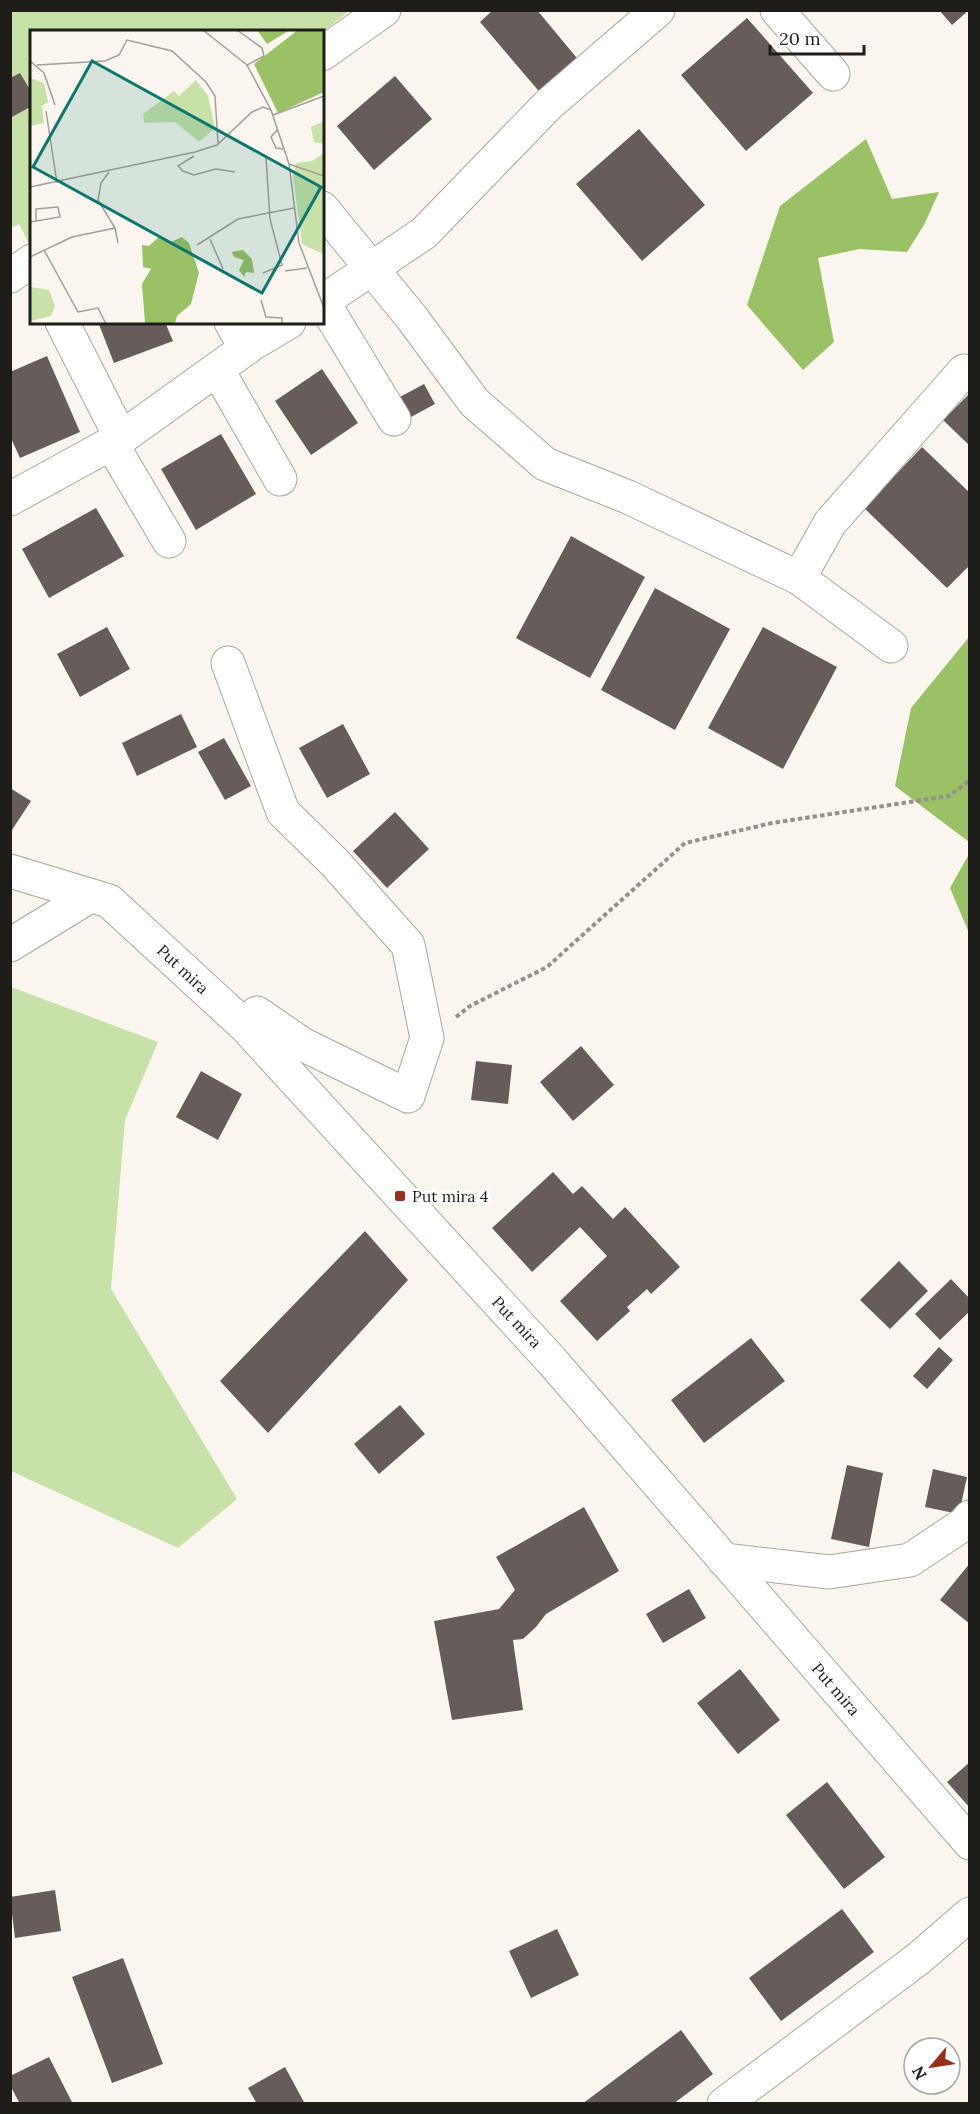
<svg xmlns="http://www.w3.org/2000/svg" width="980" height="2114" font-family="Lora,serif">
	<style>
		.green { fill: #c7e1a8 }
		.forest { fill: #9bc166 }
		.building { fill: #665d5b }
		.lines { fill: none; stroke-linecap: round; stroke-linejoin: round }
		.minor-casing { stroke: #aaa69e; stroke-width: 35 }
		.path { stroke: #94918c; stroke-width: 4; stroke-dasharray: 4.5 3; stroke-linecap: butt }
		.minor { stroke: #fff; stroke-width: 33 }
		.poi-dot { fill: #982f1b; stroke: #fff; stroke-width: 2 }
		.labels { text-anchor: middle; stroke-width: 6; stroke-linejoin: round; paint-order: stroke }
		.street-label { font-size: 16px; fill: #1f1d1a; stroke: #fff }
		.poi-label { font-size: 16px; fill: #1f1d1a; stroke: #fff; text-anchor: start }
		.inset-road { fill: none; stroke: #a29f99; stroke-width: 1.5 }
		.view { fill: #0f766e; fill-opacity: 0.15; stroke: #0f766e; stroke-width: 3 }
		.inset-edge { fill: none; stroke: #1f1d1a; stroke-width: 3 }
	</style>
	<rect width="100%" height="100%" fill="#faf6ee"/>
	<path class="green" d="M11,11h338l-26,21h-291l-1,209 -2,3 -10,-20 -8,4z
		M11,987l147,55 -33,78 -14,169 126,210 -59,49 -167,-77z"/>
	<path class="forest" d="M866,139l26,60 47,-7 -15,33 -17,27 -48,-3 -41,9 16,84 -31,28 -56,-65 33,-99z
		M969,637v205l-74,-56 16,-78z
		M969,854v79l-19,-45z"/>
	<path class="building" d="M493,10h44l44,53 -38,33 -63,-74z
		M939,10h30l-17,15z
		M747,18l66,75 -67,58 -65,-76z
		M20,73l12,20v13l-22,12v-40z
		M395,76l37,43 -58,51 -37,-44z
		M639,129l66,76 -63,56 -66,-77z
		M98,322h67l8,19 -59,22z
		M47,356l33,76 -60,26 -10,-22v-64z
		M322,369l36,54 -47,32 -36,-54z
		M424,384l11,20 -24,13 -11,-20z
		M970,393v53l-27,-26z
		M221,434l35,60 -60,36 -35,-61z
		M922,447l48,46v72l-23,23 -83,-80z
		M96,508l28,48 -75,42 -27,-49z
		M571,536l74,41 -55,101 -74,-40z
		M655,588l75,41 -55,101 -74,-40z
		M107,627l23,42 -50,28 -23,-43z
		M763,627l74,40 -54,102 -75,-41z
		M181,714l16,33 -60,29 -15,-33z
		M343,724l27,50 -43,24 -28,-50z
		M224,738l27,48 -26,14 -27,-48z
		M10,788l21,13 -21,32z
		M395,812l34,37 -42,39 -34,-37z
		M581,1046l33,39 -41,36 -33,-39z
		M476,1061l36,4 -4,39 -37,-4z
		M201,1071l41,23 -24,46 -42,-23z
		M553,1172l20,22 9,-8 31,33 12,-12 55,60 -29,27 -4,-5 -20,18 3,4 -33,30 -37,-40 47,-45 -27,-29 -48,45 -40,-44z
		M365,1231l43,49 -140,153 -48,-52z
		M899,1261l29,30 -38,38 -30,-29z
		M951,1279l19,20v12l-30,29 -25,-26z
		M751,1338l34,43 -81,62 -33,-43z
		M939,1347l14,13 -26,29 -14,-13z
		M400,1405l25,29 -46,40 -25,-30z
		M847,1465l36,8 -14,74 -38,-8z
		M933,1469l34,8 -8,37 -34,-7z
		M584,1507l35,64 -73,43 -10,13 -13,12 -10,1 10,70 -71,10 -18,-99 65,-12 16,-19 -19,-33z
		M970,1563v61l-30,-24z
		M689,1589l17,29 -43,25 -17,-29z
		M740,1669l40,51 -42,34 -41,-51z
		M970,1762v46l-23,-26z
		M827,1782l58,75 -41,32 -58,-74z
		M55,1890l6,41 -46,7 -5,-41z
		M842,1909l32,43 -93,69 -32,-43z
		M557,1929l22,46 -48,23 -22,-47z
		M123,1958l40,106 -51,19 -40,-106z
		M681,2030l32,44 -40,30h-91z
		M49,2057l24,47h-53l-10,-19v-9z
		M285,2067l20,37h-48l-9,-16z"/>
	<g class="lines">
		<g class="minor-casing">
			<path id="minor" d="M777,10l56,64
				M322,54l62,-44
				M322,208l90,110 62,84 71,62 83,33 171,81 92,68
				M10,276l22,-15
				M322,302l102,-69 124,-128 110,-95
				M323,302l71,117
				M62,322l59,116
				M231,322l15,27
				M217,369l63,110
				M111,443l58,98
				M10,499l111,-61 131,-94 37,-22
				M799,578l31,-55 134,-152
				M228,663l55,149 52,51 73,82 19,93 -19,58 -106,-52 -45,-31 -11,14
				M10,871l99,30 137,126 305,333 419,483
				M10,945l80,-49
				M724,1560l105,12 81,-12 54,-36 6,-7
				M724,2104l194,-145 52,-45"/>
		</g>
		<path class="path" d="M456,1017l14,-11 77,-39 138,-124 87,-20 177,-27 21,-16"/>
		<use href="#minor" class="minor"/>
	</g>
	<rect class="poi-dot" x="394" y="1190" width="12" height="12" rx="3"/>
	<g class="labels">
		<g class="street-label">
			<text transform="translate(183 969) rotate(43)" y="6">Put mira</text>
			<text transform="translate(517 1322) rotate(47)" y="6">Put mira</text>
			<text transform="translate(836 1689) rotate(49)" y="6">Put mira</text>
		</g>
		<g class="poi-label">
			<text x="412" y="1202">Put mira 4</text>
		</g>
	</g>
	<g transform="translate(30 30)">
		<rect width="294" height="294" fill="#faf6ee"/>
		<path d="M0,48l14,5 4,19 -6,4 2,17 -14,3zM166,50l12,16 7,32 -16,14 -24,-20 -31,1 -1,-9 31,-23 5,5zM294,91v23l-10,-2 -3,-15zM294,123v100h-3l-19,-9 -9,-68 3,-13 16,-2zM0,257l19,3 6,16 -4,10 -21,5z" fill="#c7e1a8"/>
		<path d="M227,0h33l-23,14zM268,0h26v62l-46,21 -24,-49zM130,206l11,6 11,-5 7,6 10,30 -8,31 -14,12 -2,7h-30l-3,-39 9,-15 -8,-2 -1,-22 7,1zM213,220l9,9 2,14 -8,-1 -2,5 -5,-7 5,-10 -10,-3 -2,-5z" fill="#9bc166"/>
		<path class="inset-road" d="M173,0l44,35M207,0l25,18 2,8 -17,9 24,45M0,31l14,12 11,32M7,35l68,-4 14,-6 8,-15 45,11 34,31 9,14 3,47M16,81l11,72M243,85l51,-19M248,99l-7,8 5,11 7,1M164,126l-16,10 5,5 11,4 22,-6 19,3M259,134l35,12M79,142l-8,11 -3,17 17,28 3,15M0,157l165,-35 22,-7 35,-33 11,-5 8,3 18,54 10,79 25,65M0,192l30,-5 -2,-10 -22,2v12M180,209l13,30M167,215l41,-26 56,-11M14,220l34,62 20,-4 8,16M0,227l42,-20 43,-9M255,241l22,-3M233,243l19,-8 -12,-46 -4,-61M231,270l5,17 16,1v6"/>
		<path class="view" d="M62,31l229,126 -59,106 -229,-126z"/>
		<rect width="294" height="294" class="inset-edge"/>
	</g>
	<rect width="980" height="2114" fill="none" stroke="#1f1d1a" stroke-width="24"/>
	<g transform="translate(932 2066) rotate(241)"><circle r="28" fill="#ffffff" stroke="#a5a5a3" stroke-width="1.5"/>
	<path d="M0-4.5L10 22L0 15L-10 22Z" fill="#982f1b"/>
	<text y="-9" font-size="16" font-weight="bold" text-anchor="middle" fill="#1f1d1a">N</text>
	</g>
	<path d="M770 45v9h94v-9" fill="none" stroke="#1f1d1a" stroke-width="3"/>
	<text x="779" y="45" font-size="18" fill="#1f1d1a" stroke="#ffffff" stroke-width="4.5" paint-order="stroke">20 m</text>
</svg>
